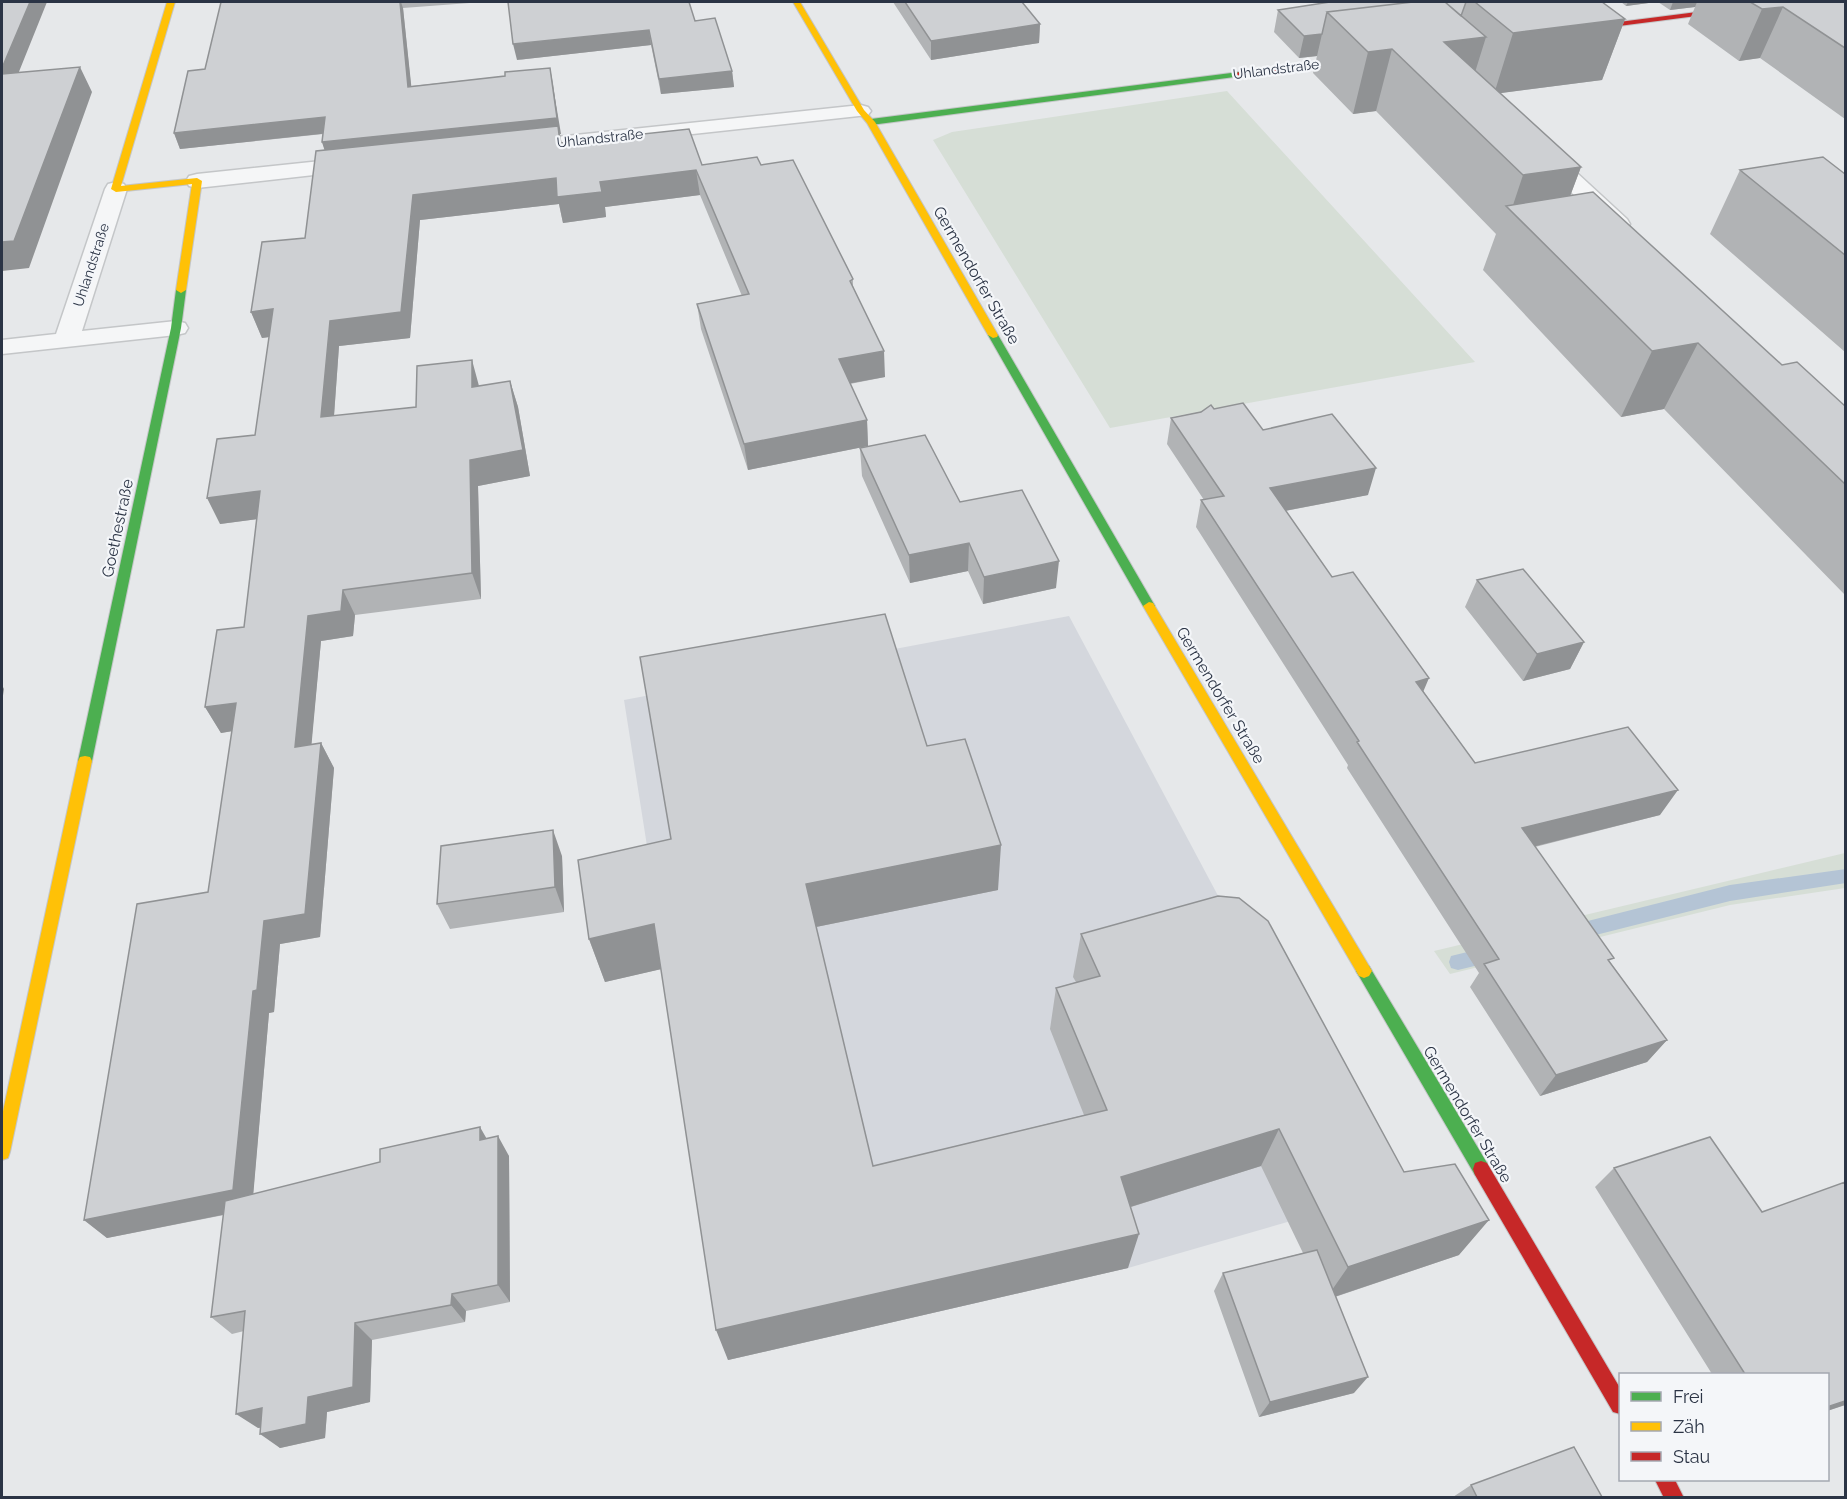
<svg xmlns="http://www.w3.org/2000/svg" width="1847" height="1499" font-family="Raleway,sans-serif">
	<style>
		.built { fill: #d4d7dd }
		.green { fill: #d6ded6 }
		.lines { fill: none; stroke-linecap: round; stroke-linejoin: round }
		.stream { fill: #b4c4d5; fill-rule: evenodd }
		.street-casing { stroke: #c4c6c8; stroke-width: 3 }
		.fast-casing { stroke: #c4c6c8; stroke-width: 2 }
		.slow-casing { stroke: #c4c6c8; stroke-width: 2 }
		.jam-casing { stroke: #c4c6c8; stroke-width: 2 }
		.street { fill: #f5f6f7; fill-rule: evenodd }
		.fast { fill: #4caf50; fill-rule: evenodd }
		.slow { fill: #ffc107; fill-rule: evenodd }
		.jam { fill: #c62828; fill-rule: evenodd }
		.wall { fill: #b1b3b5 }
		.shaded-wall { fill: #909294 }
		.building { fill: #ced0d3; stroke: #909294; stroke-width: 1.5 }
		.labels { text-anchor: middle; stroke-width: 4.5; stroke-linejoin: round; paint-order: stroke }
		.far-street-label { font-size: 14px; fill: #2b3445; stroke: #f4f6f9 }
		.street-label { font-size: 16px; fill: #2b3445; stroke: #f4f6f9 }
	</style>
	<rect width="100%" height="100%" fill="#e6e8ea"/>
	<path class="built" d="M1069,616l309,580 -250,72 -400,92 -104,-660z"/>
	<path class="green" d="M1227,91l248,271 -365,66 -177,-288 19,-8z
		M1845,853v35l-115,17 -280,69 -16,-23z"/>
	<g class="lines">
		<path class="stream" d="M1846,869v14l-116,18 -158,40 -6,-2 -3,-6 3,-6 6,-2 158,-40z
			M1492,946l7,2 2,6 -2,6 -41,10 -7,-2 -2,-6 2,-6z"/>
		<g class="street-casing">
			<path id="street" d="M861,105l7,2 3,4 -3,4 -350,38 -8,-1 -3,-5 3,-5 8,-1z
				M1543,148l8,1 76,70 3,5 -3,5 -8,2 -8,-2 -76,-70 -3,-5 3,-5z
				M359,157l8,2 3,5 -3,5 -170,19 -8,-2 -3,-5 3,-5 8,-2z
				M116,182l8,2 3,5 -45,142 94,-10 9,2 3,5 -3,5 -9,2 -174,19v-14l54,-6 49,-145 3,-5z"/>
		</g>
		<g class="fast-casing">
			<path id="fast" d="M1239,72h3v4l-371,49 -4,-3 4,-3z
				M181,287l5,3 -5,38 -89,433 -2,4h-10l-2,-4 93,-433 5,-38z
				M993,332l5,3 157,271 -2,3 -4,1 -6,-4 -155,-271z
				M1364,964l5,2 118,197 2,6 -2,6 -6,2 -6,-2 -116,-199 -3,-5 3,-5z"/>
		</g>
		<g class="slow-casing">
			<path id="slow" d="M167,2h8l-54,184 76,-8 5,3 -16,109 -5,3 -5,-3 16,-106 -76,8 -5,-3z
				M793,2h7l64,108 11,12 123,213 -1,2 -4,1 -5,-3 -121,-212 -10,-12z
				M1149,602l4,1 216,363 3,5 -3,5 -5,2 -5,-2 -216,-370z
				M85,756l5,1 2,4 -82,391 -2,6 -6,2v-44l76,-355 2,-4z"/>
		</g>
		<g class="jam-casing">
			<path id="jam" d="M1775,2h18l-4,2 -209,27 -4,-2 4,-2z
				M1360,56l4,2 -1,2 -124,16 -4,-2 4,-2z
				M1481,1161l6,2 133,225v26l-7,-2 -138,-237 -2,-6 2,-6z
				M1655,1480h20l9,18h-20z"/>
		</g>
		<use href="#street" class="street"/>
		<use href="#fast" class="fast"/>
		<use href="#slow" class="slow"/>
		<use href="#jam" class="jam"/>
	</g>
	<path class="wall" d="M221,2h262l-80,6 8,78 94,-10 45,-8 3,15 8,60 141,22h59l92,114v7l32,91 -35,7 17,36 1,26 -120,24 -47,-141 -4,-25 45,-8 -42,-101 -95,12 1,10 -43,6 -4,-19 -139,16 -10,118 -71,8 -5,70 82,-9 63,-21 31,-5 8,26 12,69 -52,10 3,113 -126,16 -2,21 -32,5 -10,104 10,-2 13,25 -14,169 -40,7 -6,68 -5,1 -16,181 233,-56 23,18 1,146 -44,9 -1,11 -93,18 -2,62 -43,10 -2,26 -45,10 -20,-20h-2l-14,-97 -12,3 -21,-17 13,-102 -117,23 -23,-18 124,-328 24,-161 -11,2 -16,-26 39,-80 13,-108 -37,5 35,-89 14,-98 -7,1 -11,-26 54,-74 20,-88 -3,-8 1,-8 -143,15 -6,-16 31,-64z
		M893,2h129l18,22 -1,19 -108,17z
		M1330,2h272l23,17 -23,61 -102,13 81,74 -11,29 212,169 63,41v189l-181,-186 -43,8 -138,-147 13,-36 -120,-123 -23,3 -40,-41 4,-17 -18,2 -25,-26 4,-22z
		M1621,2h35l-30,4z
		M1658,2h187v117l-85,-61 -21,3 -51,-37 7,-17 -25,3z
		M695,21l37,50 2,16 -73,7 -10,-49 -134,15z
		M1740,170l105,4v178l-135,-118z
		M1214,409l49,21 105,65 -83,16 47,66 92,115 51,71 185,52 -125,32 76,116 56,77 -20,22 -107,34 -70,-109 9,-14 -132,-205 1,-3 -152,-238 5,-27h3l-37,-56 4,-26z
		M860,448l100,54 96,86 -73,16 -15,-33 -58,12 -48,-107z
		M1477,580l107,62 -14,27 -47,12 -58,-74z
		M927,746l71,144 -182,37 57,239 211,-51 -34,-86 6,-41 20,-6 -3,-5 8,-43 323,238 55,83 -124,42 19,96 -95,24 -45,-126 9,-18 80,-20 -42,-87 -130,41 -3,61 -400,92 -67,-391 -56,13 -16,-43 82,-100z
		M562,856l2,56 -114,17 -13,-25z
		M1614,1168l148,44 83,193 -18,6v-37h-115l-117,-187z
		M1471,1485l131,12h-149z"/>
	<path class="shaded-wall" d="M30,2h17l-45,112v-46z
		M400,2h1l2,6 10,94 -5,-15z
		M1628,2h28l-30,4z
		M1673,2h24l-2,5 -25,3z
		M1783,7l-23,51 -21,3 23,-52z
		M1625,19l-23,61 -108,14 19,-61z
		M1040,24l-1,19 -108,17v-19z
		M649,30l2,15 -134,15 -4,-16z
		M1322,34l-5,22 -18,2 5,-22z
		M1486,37l-19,61 -23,-56z
		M1392,49l-16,62 -23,3 15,-62z
		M80,67l12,25 -63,176 -27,3v-29z
		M550,68l11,66h-1l3,16 -236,8 -5,-16z
		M732,71l2,16 -73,7 -2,-15z
		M325,117l5,16 -150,16 -6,-16z
		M1581,167l-24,64 -46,-20 12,-36z
		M696,170l4,25 -95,12 1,10 -43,6 -4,-19 -139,16 -10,118 -71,8 -7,97 -11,-26 9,-96 83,-126 143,-17 44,4z
		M273,309l11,26 -22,3 -11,-26z
		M1698,343l-34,66 -43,8 31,-66z
		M884,351l1,26 -44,8 -2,-26z
		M472,360l7,26 -7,1z
		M510,381l8,26 12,69 -52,10 3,113 -9,-26 -2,-113z
		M867,420l1,26 -120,24 -4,-26z
		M1376,468l-8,27 -105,20 7,-27z
		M260,491l12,26 -52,7 -13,-26z
		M969,543l-1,28 -58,12 -1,-28z
		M1059,561l-3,27 -73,16 1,-27z
		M343,590l12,25 -2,21 -32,5 -12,131 -14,-25 13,-131z
		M1584,642l-14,27 -47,12 14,-27z
		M1429,678l-11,26 -2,-22z
		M2,685l2,4 -2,13z
		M236,703l15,25 -30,5 -16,-26z
		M321,743l13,25 -14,169 -40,7 -6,68 -5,1 -17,196 -145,29 -23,-18 169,-229 11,-70z
		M1678,790l-18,25 -152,38 14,-25z
		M553,830l9,26 2,56 -9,-25z
		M1001,845l-3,45 -187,38 -5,-44z
		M654,924l12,44 -61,14 -16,-43z
		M1667,1040l-20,22 -107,34 16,-21z
		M480,1127l12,21 -12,-8z
		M1279,1129l-18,37 -150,47 10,-36z
		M498,1136l11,20 1,146 -12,-17z
		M1489,1220l-30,35 -134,45 23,-33z
		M1139,1234l-11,34 -400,92 -12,-30z
		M452,1294l14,17 -1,11 -14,-17z
		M355,1323l17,17 -2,62 -43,10 -2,26 -45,10 -20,-14 48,-37z
		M1368,1377l-14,16 -95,24 11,-15z
		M1845,1401v4l-18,6v-4z
		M262,1408l20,15 -24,5 -22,-14z"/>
	<path class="building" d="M2,2h28l-28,66z
		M221,2h179l8,85 97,-11v-4l45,-4 7,50 -235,24 3,-25 -151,16 14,-62 17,-2z
		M508,2h181l6,19 20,-3 17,53 -73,8 -10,-49 -136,14z
		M905,2h117l18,22 -109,17z
		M1330,2h83l-86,10 -5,22 -18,2 -26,-26z
		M1413,2h32l41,35 -42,5 137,125 -58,8 -131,-126 -24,3 -41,-40z
		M1445,2h21l-5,14z
		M1475,2h127l23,17 -112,14z
		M1750,2h95v46l-62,-41 -21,2z
		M80,67l-66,174 -12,1v-168z
		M558,126l2,17 129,-14 13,36 55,-8 4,8 32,-5 60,119 -3,2 34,70 -45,8 28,61 -123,24 -47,-140 52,-10 -53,-124 -96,12 2,10 -45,5 -1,-19 -143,17 -12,117 -71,9 -9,96 95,-10 1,-41 55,-6v27l38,-6 13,69 -53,10 2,113 -129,17 -2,21 -33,5 -13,131 26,-4 -16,171 -41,7 -7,69 -4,1 -20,199 -149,30 53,-316 71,-12 28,-189 -31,4 12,-77 27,-3 16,-136 -53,7 10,-59 38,-4 18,-126 -22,3 11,-70 43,-4 11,-87z
		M1823,157l22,17v81l-105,-85z
		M1593,192l189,173 15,-3 48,44v78l-147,-141 -46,8 -146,-145z
		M1243,403l20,27 69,-16 44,54 -106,20 62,89 21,-5 76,106 -13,4 59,81 153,-36 50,63 -156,38 92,130 -6,2 59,80 -111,35 -72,-111 15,-5 -142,-217 2,-1 -158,-241 23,-4 -53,-78 30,-6 10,-7 3,4z
		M925,435l35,67 62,-12 37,71 -75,16 -15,-34 -60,12 -49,-107z
		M1523,569l61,73 -47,12 -60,-74z
		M885,614l42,132 38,-7 36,106 -195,39 67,282 234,-56 -51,-122 44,-12 -19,-42 137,-38 21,2 29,23 136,251 51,-8 34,56 -141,47 -69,-138 -158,48 18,57 -423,96 -62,-406 -65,15 -11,-79 93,-21 -31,-182z
		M553,830l2,57 -118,17 4,-58z
		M480,1127v13l18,-4v149l-46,9 -1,11 -96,18 -2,64 -45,10 -2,27 -46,10 2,-26 -26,6 9,-103 -34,6 14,-116 155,-39v-13z
		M1710,1137l52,75 83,-30v219l-18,6v-33h-82l-131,-206z
		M1317,1250l51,127 -98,25 -47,-129z
		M1574,1447l28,50h-125l-6,-12z"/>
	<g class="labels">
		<g class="far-street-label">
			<text transform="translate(1276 69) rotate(-7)" y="5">Uhlandstraße</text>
			<text transform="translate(600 138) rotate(-6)" y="5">Uhlandstraße</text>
			<text transform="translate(91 265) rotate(-72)" y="5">Uhlandstraße</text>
		</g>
		<g class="street-label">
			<text transform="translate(977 275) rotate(60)" y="6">Germendorfer Straße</text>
			<text transform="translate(117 528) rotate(-78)" y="6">Goethestraße</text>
			<text transform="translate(1221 695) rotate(59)" y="6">Germendorfer Straße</text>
			<text transform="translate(1468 1114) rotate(59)" y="6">Germendorfer Straße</text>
		</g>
	</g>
	<rect width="1847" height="1499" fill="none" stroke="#2b3445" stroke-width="6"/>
	<rect x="1619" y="1373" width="210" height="108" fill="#f4f6f9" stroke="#a4a8b1" stroke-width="1.5"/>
	<rect x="1631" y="1392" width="30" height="9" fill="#4caf50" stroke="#a4a8b1" stroke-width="1.5"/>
	<text x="1673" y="1403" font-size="18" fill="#2b3445">Frei</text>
	<rect x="1631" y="1422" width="30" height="9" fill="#ffc107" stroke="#a4a8b1" stroke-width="1.5"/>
	<text x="1673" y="1433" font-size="18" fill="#2b3445">Zäh</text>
	<rect x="1631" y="1452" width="30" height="9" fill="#c62828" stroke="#a4a8b1" stroke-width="1.5"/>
	<text x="1673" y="1463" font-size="18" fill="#2b3445">Stau</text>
</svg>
